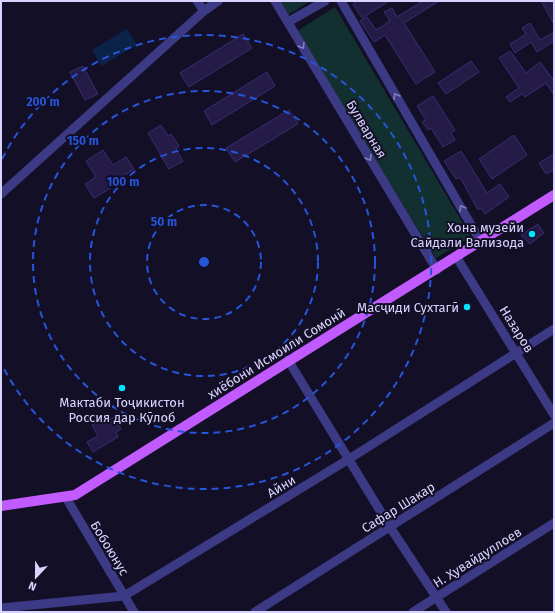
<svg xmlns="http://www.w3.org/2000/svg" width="555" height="613" font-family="'Fira Sans',sans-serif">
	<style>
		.green { fill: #12302f }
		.water { fill: #0c2248 }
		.building { fill: #241b47; stroke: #3b2d73 }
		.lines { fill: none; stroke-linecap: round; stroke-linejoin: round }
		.minor { stroke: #3d3a85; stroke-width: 9 }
		.major { stroke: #c25bff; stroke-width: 10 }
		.oneway { stroke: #837fbc }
		.ring { fill: none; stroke: #2655da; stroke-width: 2; stroke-dasharray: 7 5 }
		.poi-dot { fill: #00e5ff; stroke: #130f26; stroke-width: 1.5 }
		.labels { text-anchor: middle; stroke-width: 4; stroke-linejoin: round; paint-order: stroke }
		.street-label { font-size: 13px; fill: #d9d4ff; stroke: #130f26 }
		.poi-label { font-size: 13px; fill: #d9d4ff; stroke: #130f26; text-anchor: end }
		.centre { fill: #2655da; stroke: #130f26; stroke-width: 2 }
		.ring-label { font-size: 12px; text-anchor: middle; font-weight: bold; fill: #2655da; stroke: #130f26; stroke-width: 4; stroke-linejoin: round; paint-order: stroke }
	</style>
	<rect width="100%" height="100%" fill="#130f26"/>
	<path class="green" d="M279,1h31l-22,14z
		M335,7l136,230 -35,21 -139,-227z"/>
	<path class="water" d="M127,29l10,16 -36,21 -9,-16z"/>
	<path class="building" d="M357,1h32l-27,17 -9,-14z
		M423,1h16l-35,22 31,49 -19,12 -31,-49 -11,7 -14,-21 7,-4 9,13 14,-9 -6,-9 8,-4 5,9z
		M541,1h13v23z
		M530,23l10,17 14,-8v9l-17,11 -6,-10 -16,11 -5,-9 16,-10 -4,-6z
		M243,34l9,14 -63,39 -9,-14z
		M510,51l16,22 14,-11 14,19v14l-8,-12 -21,14 -3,-3 -12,8 -4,-5 13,-9 -20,-30z
		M471,61l8,11 -33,22 -8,-11z
		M83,66l15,28 -13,6 -15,-28z
		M267,72l8,14 -63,39 -8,-14z
		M433,96l22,34 -4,3 4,7 -12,7 -12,-19 -3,2 -6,-8 4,-2 -9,-14z
		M289,110l9,14 -63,38 -9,-14z
		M161,125l7,11 3,-2 8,12 -3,3 7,12 -14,8 -21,-36z
		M514,135l13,20 -35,24 -13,-20z
		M103,150l10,15 13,-8 8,12 -22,14 2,3 -20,12 -9,-14 11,-7 -10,-16z
		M461,151l26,42 13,-9 9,13 -24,17 -4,-6 -3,2 -18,-33 -4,2 -12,-18z
		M554,154v16l-8,4 -7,-11z
		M538,224l6,9 -14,11 -9,-9z
		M106,417l2,3 6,-3 7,12 -5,3 2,5 -25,15 -6,-10 11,-6 -6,-11z"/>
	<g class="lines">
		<path class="minor" d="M197,1l7,10
			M275,1l162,269
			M341,1l140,241
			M288,22l37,-21
			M1,194l203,-183 14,-10
			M457,258l97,157
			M288,360l102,167 56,85
			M65,496l69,116
			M1,608l123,-12 225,-137 205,-130
			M255,612l299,-189
			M413,612l141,-89"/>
		<path class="major" d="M1,506l74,-11 479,-300"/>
	</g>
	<defs><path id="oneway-chevron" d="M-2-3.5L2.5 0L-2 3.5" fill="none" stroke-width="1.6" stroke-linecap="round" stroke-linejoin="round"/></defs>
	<g class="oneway">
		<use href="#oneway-chevron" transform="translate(302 46) rotate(59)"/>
		<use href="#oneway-chevron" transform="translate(396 96) rotate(-120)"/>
		<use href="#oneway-chevron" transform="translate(369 158) rotate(59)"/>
		<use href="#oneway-chevron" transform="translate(462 208) rotate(-120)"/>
	</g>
	<g class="ring">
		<circle cx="204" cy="262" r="57"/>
		<circle cx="204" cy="262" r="114"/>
		<circle cx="204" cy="262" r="171"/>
		<path d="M2 159A227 227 0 1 1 2 365"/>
	</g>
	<g class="poi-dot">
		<circle cx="532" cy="234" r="4"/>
		<circle cx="467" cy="307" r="4"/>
		<circle cx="122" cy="388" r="4"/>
	</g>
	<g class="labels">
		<g class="street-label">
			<text transform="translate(367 129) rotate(59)" y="5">Булварная</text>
			<text transform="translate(517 329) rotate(58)" y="5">Назаров</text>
			<text transform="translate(276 353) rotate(-32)" y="5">хиёбони Исмоили Сомонӣ</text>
			<text transform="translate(281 486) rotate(-31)" y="5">Айни</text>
			<text transform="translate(398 507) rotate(-32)" y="5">Сафар Шакар</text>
			<text transform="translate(110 548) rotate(59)" y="5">Бобоюнус</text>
			<text transform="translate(477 557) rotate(-32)" y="5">Н. Ҳувайдуллоев</text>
		</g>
		<g class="poi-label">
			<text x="524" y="232">Хона музейи<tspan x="524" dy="15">Сайдали Вализода</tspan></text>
			<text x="459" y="312">Масҷиди Сухтагӣ</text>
			<text x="122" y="407" text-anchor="middle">Мактаби Тоҷикистон<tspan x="122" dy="15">Россия дар Кӯлоб</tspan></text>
		</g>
	</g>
	<circle cx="204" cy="262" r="6" class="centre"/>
	<g class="ring-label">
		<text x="43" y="106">200 m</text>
		<text x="83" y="145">150 m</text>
		<text x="123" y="186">100 m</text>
		<text x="164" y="226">50 m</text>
	</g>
	<rect width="555" height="613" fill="none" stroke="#d9d4ff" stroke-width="4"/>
	<g transform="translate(36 577) rotate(202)" stroke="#130f26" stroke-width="3" paint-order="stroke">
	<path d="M0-3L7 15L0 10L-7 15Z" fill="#d9d4ff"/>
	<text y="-6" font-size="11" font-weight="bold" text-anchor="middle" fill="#d9d4ff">N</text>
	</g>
</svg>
